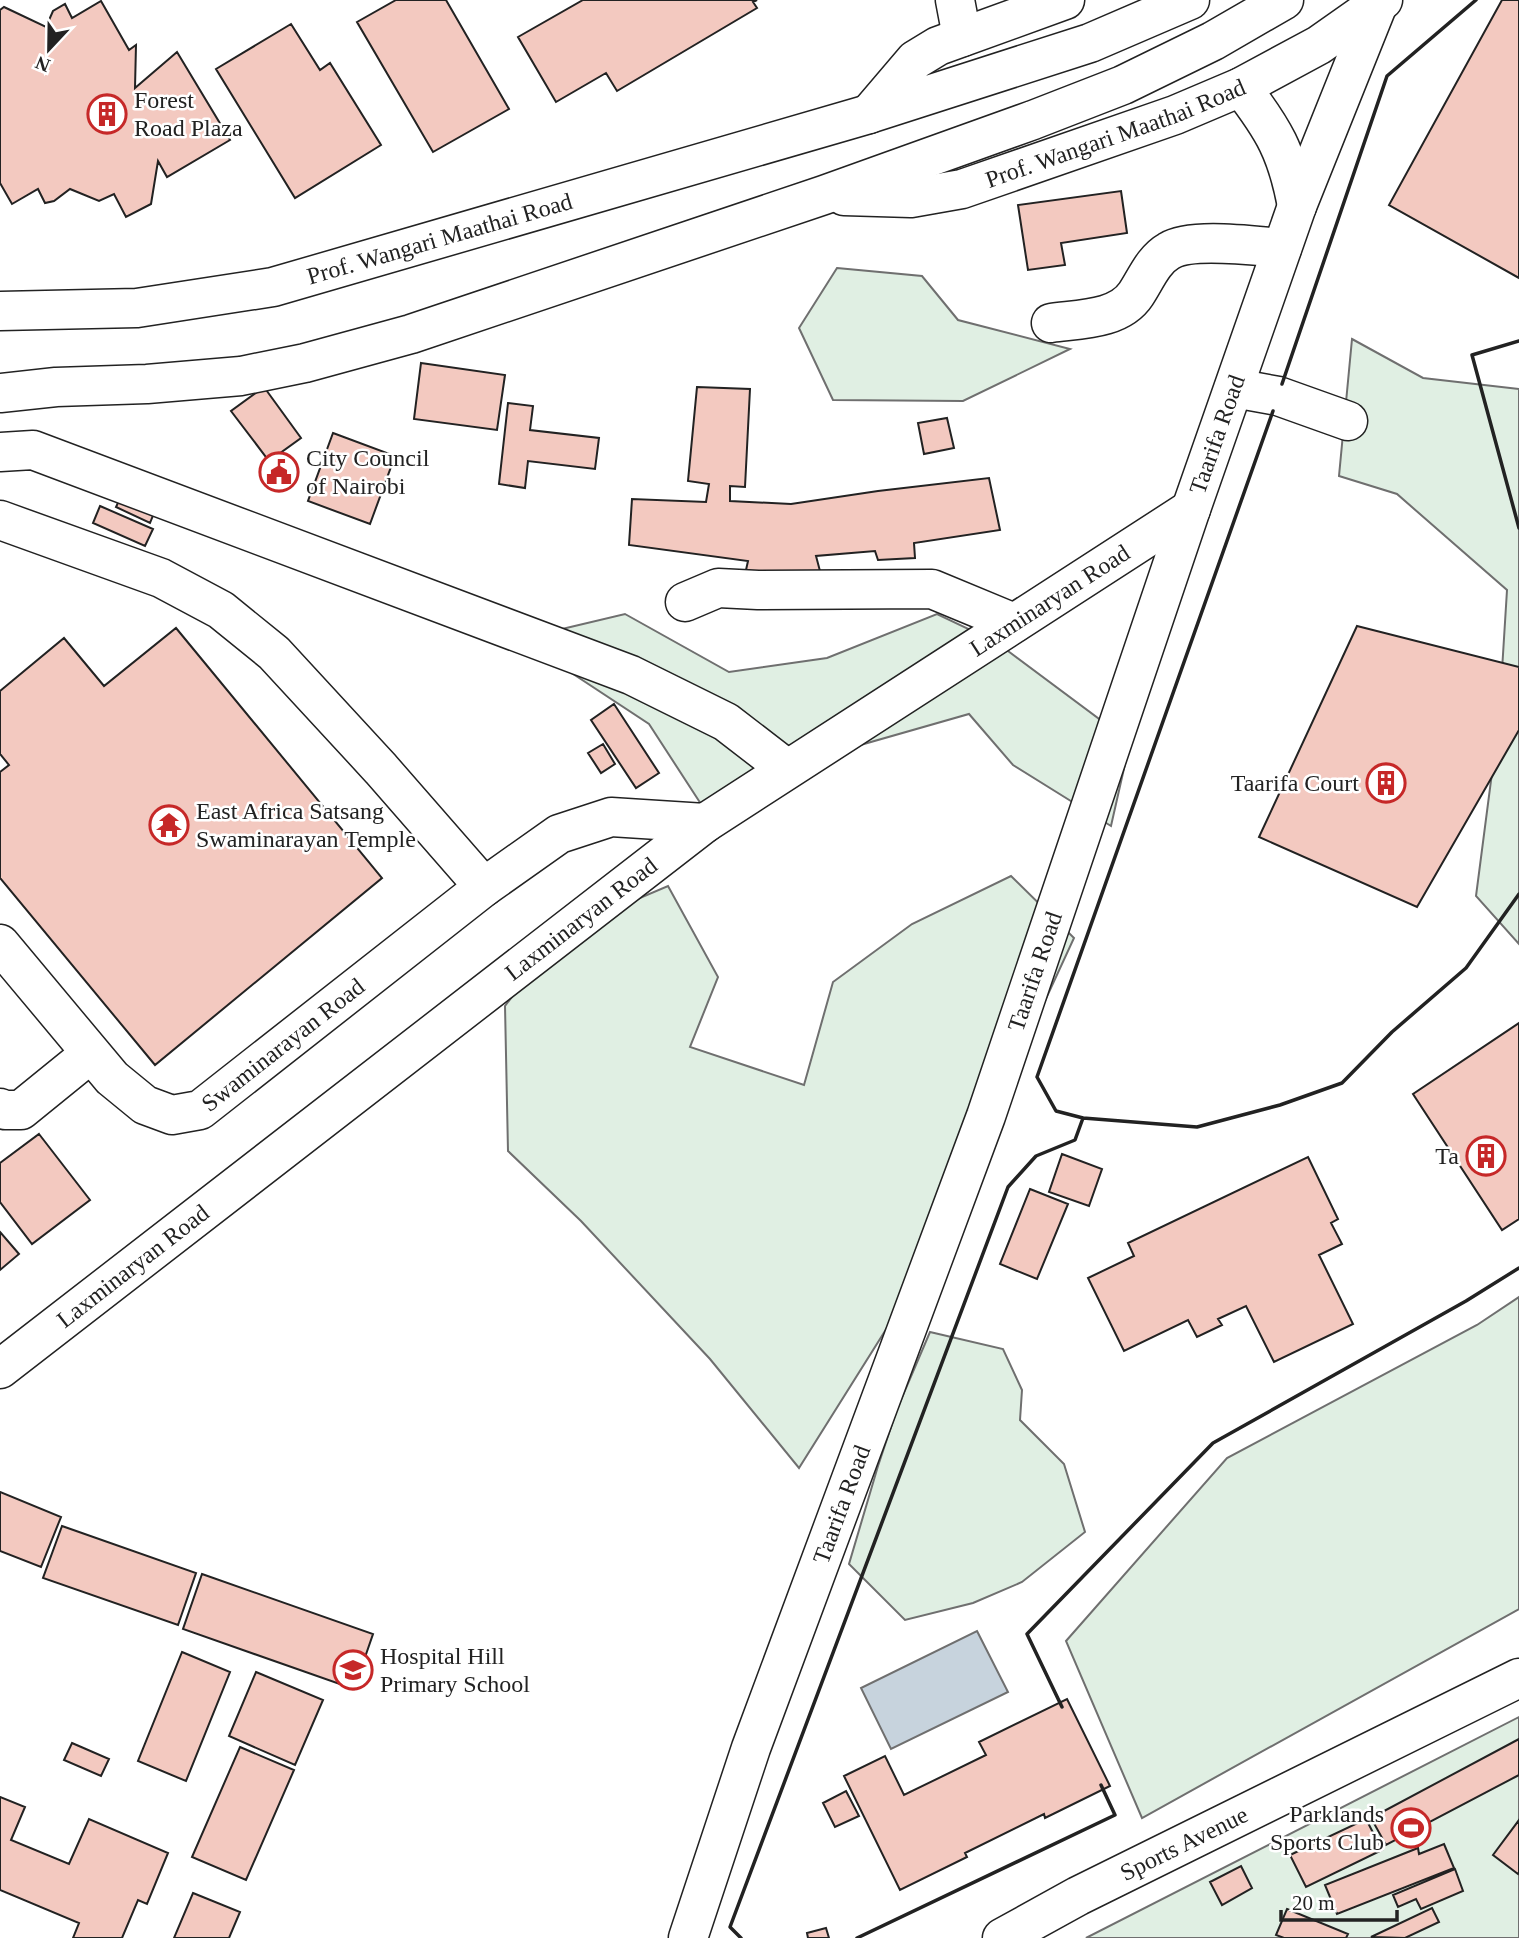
<svg xmlns="http://www.w3.org/2000/svg" width="1519" height="1938" font-family="'Times New Roman',serif">
	<style>
		.green { fill: #e0efe3; stroke: #6f6f6f; stroke-width: 2 }
		.water { fill: #c7d3dd; stroke: #6f6f6f; stroke-width: 2 }
		.building { fill: #f3c9c0; stroke: #222; stroke-width: 2 }
		.lines { fill: none; stroke-linecap: round; stroke-linejoin: round }
		.minor-casing { stroke: #222; stroke-width: 41 }
		.major-casing { stroke: #222; stroke-width: 41 }
		.minor { stroke: #fff; stroke-width: 38 }
		.major { stroke: #fff; stroke-width: 38 }
		.wall { stroke: #222; stroke-width: 3.5 }
		.labels { text-anchor: middle; stroke-width: 5; stroke-linejoin: round; paint-order: stroke }
		.poi-label { font-size: 24px; fill: #222; stroke: #fff; text-anchor: start }
		.street-label { font-size: 24px; fill: #222; stroke: #fff }
	</style>
	<rect width="100%" height="100%" fill="#fff"/>
	<path class="green" d="M837,268l85,8 36,44 112,29 -107,52 -130,-1 -34,-72z
		M1352,339l71,39 96,11v555l-43,-48 23,-177 8,-129 -110,-96 -58,-18z
		M625,614l104,58 98,-14 110,-44 59,28 134,100 -19,84 -98,-61 -44,-51 -119,34 -138,73 -63,-97 -129,-85z
		M1011,876l63,62 -66,143 -37,113 -172,274 -89,-109 -129,-138 -73,-70 -3,-145 57,-75 106,-45 50,91 -28,70 114,38 29,-103 79,-58z
		M1519,1297v312l-377,209 -76,-177 161,-183 250,-133z
		M930,1332l73,17 19,41 -2,30 44,44 21,68 -63,50 -49,21 -68,17 -56,-56 29,-98 19,-57z
		M1519,1717v221h-433z"/>
	<path class="water" d="M977,1631l31,61 -117,57 -30,-61z"/>
	<path class="building" d="M396,0h50l63,109 -76,43 -76,-130z
		M583,0h174l-4,2 4,6 -140,83 -11,-18 -50,29 -38,-65z
		M1502,0h17v278l-130,-73z
		M101,1l28,49 7,-5 -1,43 42,-36 53,88 -63,37 -9,-16 -7,43 -25,13 -12,-23 -15,7 -29,-12 -16,12 -9,2 -7,-14 -26,15 -12,-21v-173l4,-3 42,20 7,-16 12,-7 7,14z
		M291,24l29,46 10,-7 51,82 -86,53 -79,-129z
		M1121,191l6,42 -66,10 4,22 -37,5 -10,-65z
		M421,363l84,12 -8,55 -83,-11z
		M264,387l37,51 -32,23 -38,-50z
		M697,387l53,2 -5,98 -15,-1v15l61,3 87,-13 111,-13 11,52 -86,13 1,15 -37,2 -3,-9 -59,5 4,15 -51,4 -23,-5 2,-9 -119,-16 3,-46 74,3 3,-18 -21,-3z
		M508,403l25,3 -3,24 69,8 -4,31 -67,-8 -3,27 -26,-4z
		M947,418l7,30 -30,6 -6,-31z
		M333,433l62,23 -25,68 -62,-23z
		M123,492l33,16 -6,15 -34,-16z
		M100,506l53,23 -8,17 -52,-23z
		M1357,626l162,41v63l-102,177 -158,-70z
		M176,628l206,250 -227,187 -155,-187v-106l9,-7 -9,-11v-63l64,-53 40,48z
		M614,704l45,69 -23,15 -45,-68z
		M603,744l12,20 -14,9 -13,-20z
		M1519,1023v196l-17,11 -89,-136z
		M39,1134l51,66 -58,44 -32,-42v-39z
		M1062,1154l40,15 -13,37 -40,-14z
		M1308,1157l30,62 -7,4 11,21 -23,11 34,69 -79,38 -28,-56 -28,13 4,6 -25,12 -9,-17 -64,31 -36,-73 46,-22 -6,-13z
		M1030,1189l38,15 -31,75 -37,-15z
		M0,1232l19,22 -19,16z
		M0,1492l61,25 -20,50 -41,-16z
		M62,1526l134,47 -18,52 -135,-47z
		M202,1574l171,60 -19,55 -171,-60z
		M182,1652l48,20 -44,109 -48,-20z
		M256,1672l67,28 -28,65 -66,-29z
		M1067,1699l43,87 -65,32 -1,-4 -79,39 2,4 -67,33 -56,-114 41,-20 19,39 82,-40 -7,-13z
		M1519,1739v36l-133,70 -15,-27z
		M72,1743l37,16 -8,17 -37,-16z
		M240,1747l54,23 -48,110 -54,-23z
		M846,1791l13,25 -24,11 -12,-24z
		M0,1797l25,10 -14,33 58,24 20,-45 79,34 -21,51 -9,-4 -16,38h-49l6,-15 -79,-33z
		M1366,1819l16,31 -76,37 -16,-32z
		M1519,1820v52l-1,2 -25,-19z
		M1444,1844l10,24 -117,46 -12,-29 93,-37 1,6z
		M1241,1866l11,22 -30,17 -12,-23z
		M1455,1869l8,22 -42,18 -5,-10 -18,8 -5,-12z
		M193,1893l47,19 -11,26h-55z
		M1432,1908l7,14 -34,16 -34,-1z
		M1287,1909l61,25 -2,4h-62l-8,-3z
		M826,1928l3,10h-21l-1,-5z"/>
	<g class="lines">
		<g class="minor-casing">
			<g id="minor">
				<path d="M955,0l7,37"/>
				<path d="M1051,323c28,-4 68,-3 85,-29 10,-15 17,-34 33,-43 22,-14 86,-5 113,-3"/>
				<path d="M1234,388l44,8 70,25"/>
				<path d="M0,452l33,-2 598,225 95,47 61,47"/>
				<path d="M0,520l161,58 60,32 53,43 107,116 103,118"/>
				<path d="M685,602l33,-14 40,2 174,-1 82,34"/>
				<path id="s1" d="M0,944l112,134 33,27 27,10 28,-5 284,-223 75,-53 52,-17 94,6"/>
				<path d="M0,1108l5,2h16l69,-56"/>
				<path id="s2" d="M0,1369l705,-546 486,-314"/>
				<path id="s3" d="M688,1938l63,-190 235,-632 205,-607 106,-303 81,-202"/>
				<path id="s4" d="M1002,1938l76,-42 441,-218"/>
			</g>
		</g>
		<g class="major-casing">
			<g id="major">
				<path d="M1241,87c33,43 46,65 56,119"/>
				<path d="M869,114l46,-54 23,-14 127,-46"/>
				<path id="s5" d="M844,196l67,2 51,-9 213,-74 66,-28 78,-42 64,-45"/>
				<path id="s6" d="M0,311l137,-3 136,-21 596,-173 221,-71 100,-43"/>
				<path d="M0,393l56,-6 91,-3 94,-8 64,-13 106,-29 413,-139 209,-75 90,-35 90,-44 71,-41"/>
			</g>
		</g>
		<use href="#minor" class="minor"/>
		<use href="#major" class="major"/>
		<path class="wall" d="M1519,341l-47,14 47,173
			M1282,384l105,-308 89,-76
			M1083,1118l-27,-7 -19,-34 236,-666
			M1062,1707l-35,-73 186,-191 253,-142 53,-33
			M741,1938l-11,-11 278,-740 28,-31 39,-16 8,-22 114,9 83,-22 62,-22 50,-51 74,-64 53,-74
			M857,1938l258,-123 -14,-30"/>
	</g>
	<defs>
		<g id="building-ring" transform="scale(2.0125)"><circle r="9.5" fill="#fff" stroke="#c62828" stroke-width="1.5"/><path d="M-4-6H4V6H1V3H-1V6H-4ZM-2.5-4.3h1.7v1.8h-1.7ZM.8-4.3h1.7v1.8H.8ZM-2.5-1h1.7V.8h-1.7ZM.8-1h1.7V.8H.8Z" fill="#c62828"/></g>
		<g id="civic-ring" transform="scale(2.0125)"><circle r="9.5" fill="#fff" stroke="#c62828" stroke-width="1.5"/><path d="M-.6-6.5H3V-4.5H.6V-3L4-1V1h2V6H-6V1h2V-1L-.6-3ZM-1.2 2.5V6h2.4V2.5Z" fill="#c62828"/></g>
		<g id="temple-ring" transform="scale(2.0125)"><circle r="9.5" fill="#fff" stroke="#c62828" stroke-width="1.5"/><path d="M0-6L5-2H3V0L6.5 2.5H4V6H1.5V3h-3V6H-4V2.5H-6.5L-3 0V-2H-5Z" fill="#c62828"/></g>
		<g id="school-ring" transform="scale(2.0125)"><circle r="9.5" fill="#fff" stroke="#c62828" stroke-width="1.5"/><path d="M0-5L7-2L0 1L-7-2ZM-4 1L0 2.5L4 1V4Q0 6-4 4Z" fill="#c62828"/></g>
		<g id="stadium-ring" transform="scale(2.0125)"><circle r="9.5" fill="#fff" stroke="#c62828" stroke-width="1.5"/><path d="M0-5a6.5 5 0 1 0 0 10a6.5 5 0 1 0 0-10ZM-3.5-1.8h7v3.6h-7Z" fill="#c62828"/></g>
	</defs>
	<g fill-rule="evenodd">
		<use href="#building-ring" x="107" y="114"/>
		<use href="#civic-ring" x="279" y="472"/>
		<use href="#building-ring" x="1386" y="783"/>
		<use href="#temple-ring" x="169" y="825"/>
		<use href="#building-ring" x="1486" y="1156"/>
		<use href="#school-ring" x="353" y="1670"/>
		<use href="#stadium-ring" x="1411" y="1828"/>
	</g>
	<g class="labels">
		<g class="poi-label">
			<text x="134" y="108">Forest<tspan x="134" dy="28">Road Plaza</tspan></text>
			<text x="306" y="466">City Council<tspan x="306" dy="28">of Nairobi</tspan></text>
			<text x="1359" y="791" text-anchor="end">Taarifa Court</text>
			<text x="196" y="819">East Africa Satsang<tspan x="196" dy="28">Swaminarayan Temple</tspan></text>
			<text x="1459" y="1164" text-anchor="end">Ta</text>
			<text x="380" y="1664">Hospital Hill<tspan x="380" dy="28">Primary School</tspan></text>
			<text x="1384" y="1822" text-anchor="end">Parklands<tspan x="1384" dy="28">Sports Club</tspan></text>
		</g>
		<g class="street-label">
			<text dy="8" stroke="none"><textPath href="#s5" startOffset="282">Prof. Wangari Maathai Road</textPath></text>
			<text dy="8" stroke="none"><textPath href="#s6" startOffset="448">Prof. Wangari Maathai Road</textPath></text>
			<text dy="8" stroke="none"><textPath href="#s3" startOffset="1594">Taarifa Road</textPath></text>
			<text dy="8" stroke="none"><textPath href="#s2" startOffset="1302">Laxminaryan Road</textPath></text>
			<text dy="8" stroke="none"><textPath href="#s2" startOffset="735">Laxminaryan Road</textPath></text>
			<text dy="8" stroke="none"><textPath href="#s3" startOffset="1027">Taarifa Road</textPath></text>
			<text dy="8" stroke="none"><textPath href="#s1" startOffset="380">Swaminarayan Road</textPath></text>
			<text dy="8" stroke="none"><textPath href="#s2" startOffset="168">Laxminaryan Road</textPath></text>
			<text dy="8" stroke="none"><textPath href="#s3" startOffset="460">Taarifa Road</textPath></text>
			<text dy="8" stroke="none"><textPath href="#s4" startOffset="205">Sports Avenue</textPath></text>
		</g>
	</g>
	<g transform="translate(49 49) rotate(202)" stroke="#ffffff" stroke-width="5" paint-order="stroke">
	<path d="M0-5L12 26L0 18L-12 26Z" fill="#222222"/>
	<text y="-10" font-size="19" font-weight="bold" text-anchor="middle" fill="#222222">N</text>
	</g>
	<path d="M1281 1910v10h116v-10" fill="none" stroke="#222222" stroke-width="3.5"/>
	<text x="1292" y="1910" font-size="21" fill="#222222" stroke="#ffffff" stroke-width="5" paint-order="stroke">20 m</text>
</svg>
